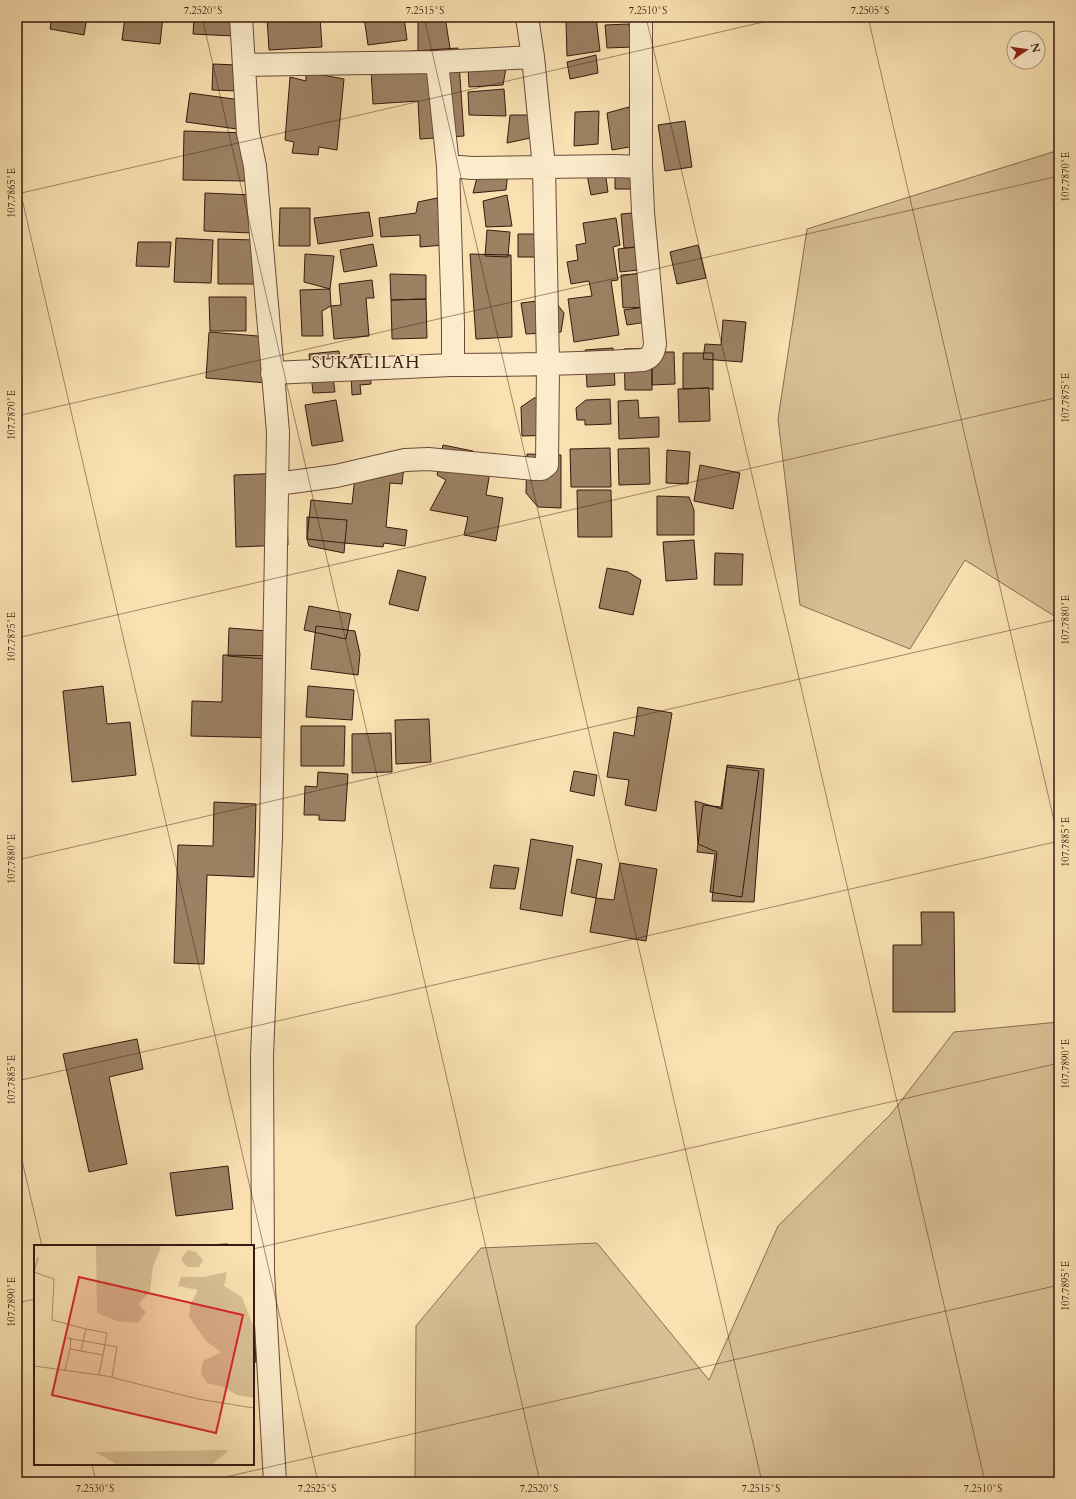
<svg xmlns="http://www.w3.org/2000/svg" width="1076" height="1499" font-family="Cardo,serif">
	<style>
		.green { fill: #d9bf95; stroke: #886c52 }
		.building { fill: #9c8163; stroke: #37190e }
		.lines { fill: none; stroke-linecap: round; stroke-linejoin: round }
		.minor-casing { stroke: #684b37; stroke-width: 24 }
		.minor { stroke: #fceccc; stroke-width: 22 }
		.ticks { fill: none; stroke: #37190e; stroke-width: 1; stroke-opacity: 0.45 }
		.labels { text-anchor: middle; stroke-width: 3; stroke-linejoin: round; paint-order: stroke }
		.quarter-label { font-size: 17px; letter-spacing: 1px; fill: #37190e; stroke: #fceccc }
		.inset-road { fill: none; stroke: #ac9170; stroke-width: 1 }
		.view { fill: #d62828; fill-opacity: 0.15; stroke: #d62828; stroke-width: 2 }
		.inset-edge { fill: none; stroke: #37190e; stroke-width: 2 }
		.neatline { fill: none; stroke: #37190e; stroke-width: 1.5 }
		.ticks-label { font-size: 10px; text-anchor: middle; fill: #37190e }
	</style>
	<rect width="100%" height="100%" fill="#fae1b1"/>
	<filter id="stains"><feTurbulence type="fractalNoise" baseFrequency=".005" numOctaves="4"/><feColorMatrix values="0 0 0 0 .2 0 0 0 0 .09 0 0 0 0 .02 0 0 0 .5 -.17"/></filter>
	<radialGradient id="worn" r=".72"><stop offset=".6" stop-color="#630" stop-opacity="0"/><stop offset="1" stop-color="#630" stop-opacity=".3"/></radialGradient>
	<path class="green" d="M1059,150v469l-94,-59 -55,89 -110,-44 -22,-186 29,-190z
		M1059,1022v460h-644l1,-156 65,-78 116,-5 112,137 69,-154 113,-112 63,-82z"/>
	<path class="building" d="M52,17h35l-3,18 -34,-6z
		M125,17h38l-3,27 -38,-4z
		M194,17l41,1 -1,18 -41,-2z
		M267,17h53l2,30 -53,3z
		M364,17h40l3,23 -39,5z
		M418,17h27l6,37 -33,1z
		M596,17l4,34 -33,5 -1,-35z
		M629,24l3,23 -25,1 -2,-23z
		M458,48l6,88 -44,3 -2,-38 -45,3 -3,-50z
		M596,55l2,18 -28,6 -3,-17z
		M213,64l24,1 -1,26 -24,-1z
		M468,68h38l-3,17 -34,2z
		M306,72l38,7 -7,71 -18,-3 -1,8 -26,-2 2,-11 -9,-2 5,-63 16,4z
		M504,89l2,27 -37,-1 -1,-23z
		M190,93l51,7 -4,29 -51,-7z
		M629,107l6,39 -23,4 -5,-37z
		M599,111l-1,33 -24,2 1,-34z
		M510,115h24l1,22 -28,6z
		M685,121l7,46 -27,4 -7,-46z
		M184,131l64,2 -2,48 -63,-1z
		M615,166h20l1,23h-21z
		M605,171l3,21 -17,3 -4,-20z
		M508,172l-2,18 -33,3 5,-19z
		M205,193l48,2 -1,38 -48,-2z
		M507,195l5,31 -26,1 -3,-26z
		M437,198l7,47 -24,2v-12l-39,2 -2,-19 37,-5 2,-11z
		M280,208h30v38h-31z
		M369,212l4,24 -55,8 -4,-26z
		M643,212l3,34 -22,2 -3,-34z
		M616,218l4,27 -7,2 5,33 -7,1 8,54 -45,7 -6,-43 24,-3 -3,-15 -18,3 -4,-22 11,-2 -2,-15 10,-2 -3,-20z
		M487,230l23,2 -2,25 -23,-1z
		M518,234h28l-1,23h-27z
		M176,238l37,2 -2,43 -37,-1z
		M218,239l37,1v44h-37z
		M138,242h33l-2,25 -33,-1z
		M373,244l4,22 -33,6 -4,-22z
		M698,245l8,33 -29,6 -7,-32z
		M646,246l2,23 -28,3 -2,-23z
		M305,254l29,2 -4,33 -26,-7z
		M470,254l41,1 1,82 -36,2z
		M649,273l2,34 -28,1 -2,-33z
		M390,274l36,1v24l-35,1z
		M372,280l2,18h-8l3,38 -35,3 -3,-33 10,-1 -2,-21z
		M330,289l1,17 -9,5 1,25h-21l-2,-46z
		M209,297h37v34h-36z
		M426,299l1,39 -35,1 -1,-39z
		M553,299l11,14 -3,19 -35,2 -5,-31z
		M645,307l2,15 -20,3 -3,-15z
		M723,320l23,2 -4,40 -39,-3 2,-15 16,1z
		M209,332l61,5 -3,46 -61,-5z
		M613,348l2,37 -28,2 -2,-37z
		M652,348v42h-27l-1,-41z
		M339,351l3,26 -9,1 2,14 -22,1 -4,-39z
		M652,352h22l1,32 -23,1z
		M683,353h30v37l-4,-2 -26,1z
		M370,354l1,30 -11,1 1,9 -9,1 -2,-40z
		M709,388l1,33 -31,1 -1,-33z
		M553,397l2,38 -33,1 -1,-29 13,-9z
		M610,399l1,25 -26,1v-5h-8l-1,-12 10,-8z
		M336,400l7,41 -31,5 -7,-41z
		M638,400l1,18 20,-1v20l-40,2 -1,-38z
		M443,445l30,6 16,27 -3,17 17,3 -7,43 -32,-6 4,-18 -38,-7 16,-30 -9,-5z
		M610,448l1,39h-40l-1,-38z
		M649,448l1,36 -31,1 -1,-36z
		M667,450l23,2 -2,32 -22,-1z
		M527,454l34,1v53l-23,-1 -12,-14z
		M405,457l-3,27 -12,-1 -4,44 21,3 -2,16 -21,-3 -1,4 -76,-8 4,-39 41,4 4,-36z
		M700,465l40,8 -7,36 -39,-8z
		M286,473l2,72 -52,2 -2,-72z
		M577,490h34l1,47h-34z
		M657,496l32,1 5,13v25h-37z
		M307,517l40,3 -3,33 -35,-7 -2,-7z
		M694,540l3,39 -31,2 -3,-39z
		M715,553l28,1 -1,31h-28z
		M607,568l21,4 13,8 -8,35 -34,-7z
		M398,570l28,7 -8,34 -29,-7z
		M309,606l42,8 -5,25 -42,-9z
		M316,626l39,5 5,23 -2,21 -47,-6z
		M229,628l52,4 -2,28 -51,-4z
		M223,655l57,1 -1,82 -88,-2 1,-35 30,1z
		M103,686l4,38 23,-2 6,53 -64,7 -9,-91z
		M308,686l46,4 -2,30 -46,-3z
		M638,707l34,6 -16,98 -31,-6 4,-25 -22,-3 7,-45 20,4z
		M429,719l2,43 -35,2 -1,-44z
		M301,726h44l-1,40h-43z
		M391,733l1,39 -40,1v-39z
		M727,765l37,4 -10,133 -42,-1 5,-49 -19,-8 -3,-43 27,8z
		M727,767l32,4 -17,126 -32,-5 5,-38 -18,-2 6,-47 18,2z
		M574,771l23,4 -3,21 -24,-5z
		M318,772l30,2 -3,47 -26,-1v-5h-15l1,-29 12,1z
		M214,802l42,2 -2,73 -47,-2 -3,89 -30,-1 4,-118 35,1z
		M531,839l42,7 -11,70 -42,-7z
		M577,859l25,5 -6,34 -25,-5z
		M620,863l37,6 -11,72 -56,-9 6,-34 18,2z
		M494,865l25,3 -4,21 -25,-1z
		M921,912h33l1,100h-62v-67h29z
		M137,1039l6,30 -34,8 18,87 -38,8 -26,-118z
		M228,1166l5,43 -57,7 -6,-43z
		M228,1244v2h-53l28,-1z
		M253,1306l3,56h-3z"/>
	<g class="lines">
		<g class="minor-casing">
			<path id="minor" d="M241,17l7,116 7,33 23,266 -7,405 -9,219 1,215 12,211
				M244,65l193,-3
				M448,166l-11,-104 96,-5
				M451,365c64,0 128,-1 192,-5 8,-2 11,-8 12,-16l-12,-132 -2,-45
				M272,373l179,-8 2,-5v-36l-5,-158 24,2 143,-2 26,1v-150
				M277,484l59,-8 69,-16 23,-1 107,10h7l5,-4 1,-100 -4,-198 -11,-110 -6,-40"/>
		</g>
		<use href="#minor" class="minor"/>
	</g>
	<path class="ticks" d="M202,17l338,1465M424,17l338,1465M646,17l339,1465M868,17l191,825M17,177l301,1305M17,194l768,-177M17,416l1042,-240M17,638l1042,-241M17,860l1042,-241M17,1081l1042,-240M17,1139l25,107M253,1249l806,-186M17,1303l18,-4M92,1464l4,18M204,1482l855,-197"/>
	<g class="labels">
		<g class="quarter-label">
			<text x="366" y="368">SUKALILAH</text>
		</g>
	</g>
	<g transform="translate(34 1245)">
		<rect width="220" height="220" fill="#fae1b1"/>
		<path d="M62,1h64l1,2 -8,18 -3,26 -12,12 8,8 -8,11 -21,-2 -20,-8zM154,5l8,2 7,8 -4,7h-12l-6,-8zM193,27l-3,14 18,11 12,31v70l-17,-3 -13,-8 -17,-4 -6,-9 2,-13 18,-9 -15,-11 -17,-24 1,-12 8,-15 -20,-4 3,-9h23zM195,205l-16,14h-97l-21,-12z" fill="#d9bf95"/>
		<path class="inset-road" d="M0,27l20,7 -2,41 34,9 -5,22 22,4 -4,20M0,28l4,-16M52,84l21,4 -4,22M33,93l50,9 -5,30M37,93l-1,11 11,2M0,121l72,10 92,23 56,9M31,125l5,-21"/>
		<path class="view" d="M45,32l164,38 -27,118 -164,-38z"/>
		<rect width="220" height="220" class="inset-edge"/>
	</g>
	<rect width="1076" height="1499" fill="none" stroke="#fae1b1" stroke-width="44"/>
	<g transform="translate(1026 50) rotate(77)"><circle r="19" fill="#fceccc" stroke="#ad9880"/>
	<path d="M0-3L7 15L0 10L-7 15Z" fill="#8f2418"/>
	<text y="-6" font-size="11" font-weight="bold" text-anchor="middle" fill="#37190e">N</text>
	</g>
	<rect x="22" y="22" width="1032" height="1455" class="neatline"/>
	<g class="ticks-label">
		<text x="203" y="14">7.2520°S</text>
		<text x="425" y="14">7.2515°S</text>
		<text x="648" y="14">7.2510°S</text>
		<text x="870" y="14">7.2505°S</text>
		<text transform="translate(1065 177) rotate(-90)" y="4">107.7870°E</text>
		<text transform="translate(11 193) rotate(-90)" y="4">107.7865°E</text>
		<text transform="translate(1065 398) rotate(-90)" y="4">107.7875°E</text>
		<text transform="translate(11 415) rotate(-90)" y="4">107.7870°E</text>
		<text transform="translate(1065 620) rotate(-90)" y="4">107.7880°E</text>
		<text transform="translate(11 637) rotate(-90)" y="4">107.7875°E</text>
		<text transform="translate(1065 842) rotate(-90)" y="4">107.7885°E</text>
		<text transform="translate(11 859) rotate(-90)" y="4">107.7880°E</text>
		<text transform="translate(1065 1064) rotate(-90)" y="4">107.7890°E</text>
		<text transform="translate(11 1080) rotate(-90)" y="4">107.7885°E</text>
		<text transform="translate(1065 1286) rotate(-90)" y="4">107.7895°E</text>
		<text transform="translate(11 1302) rotate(-90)" y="4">107.7890°E</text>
		<text x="95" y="1492">7.2530°S</text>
		<text x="317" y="1492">7.2525°S</text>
		<text x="539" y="1492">7.2520°S</text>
		<text x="761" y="1492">7.2515°S</text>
		<text x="983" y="1492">7.2510°S</text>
	</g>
	<rect width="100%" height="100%" filter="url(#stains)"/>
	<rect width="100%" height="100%" fill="url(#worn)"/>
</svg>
